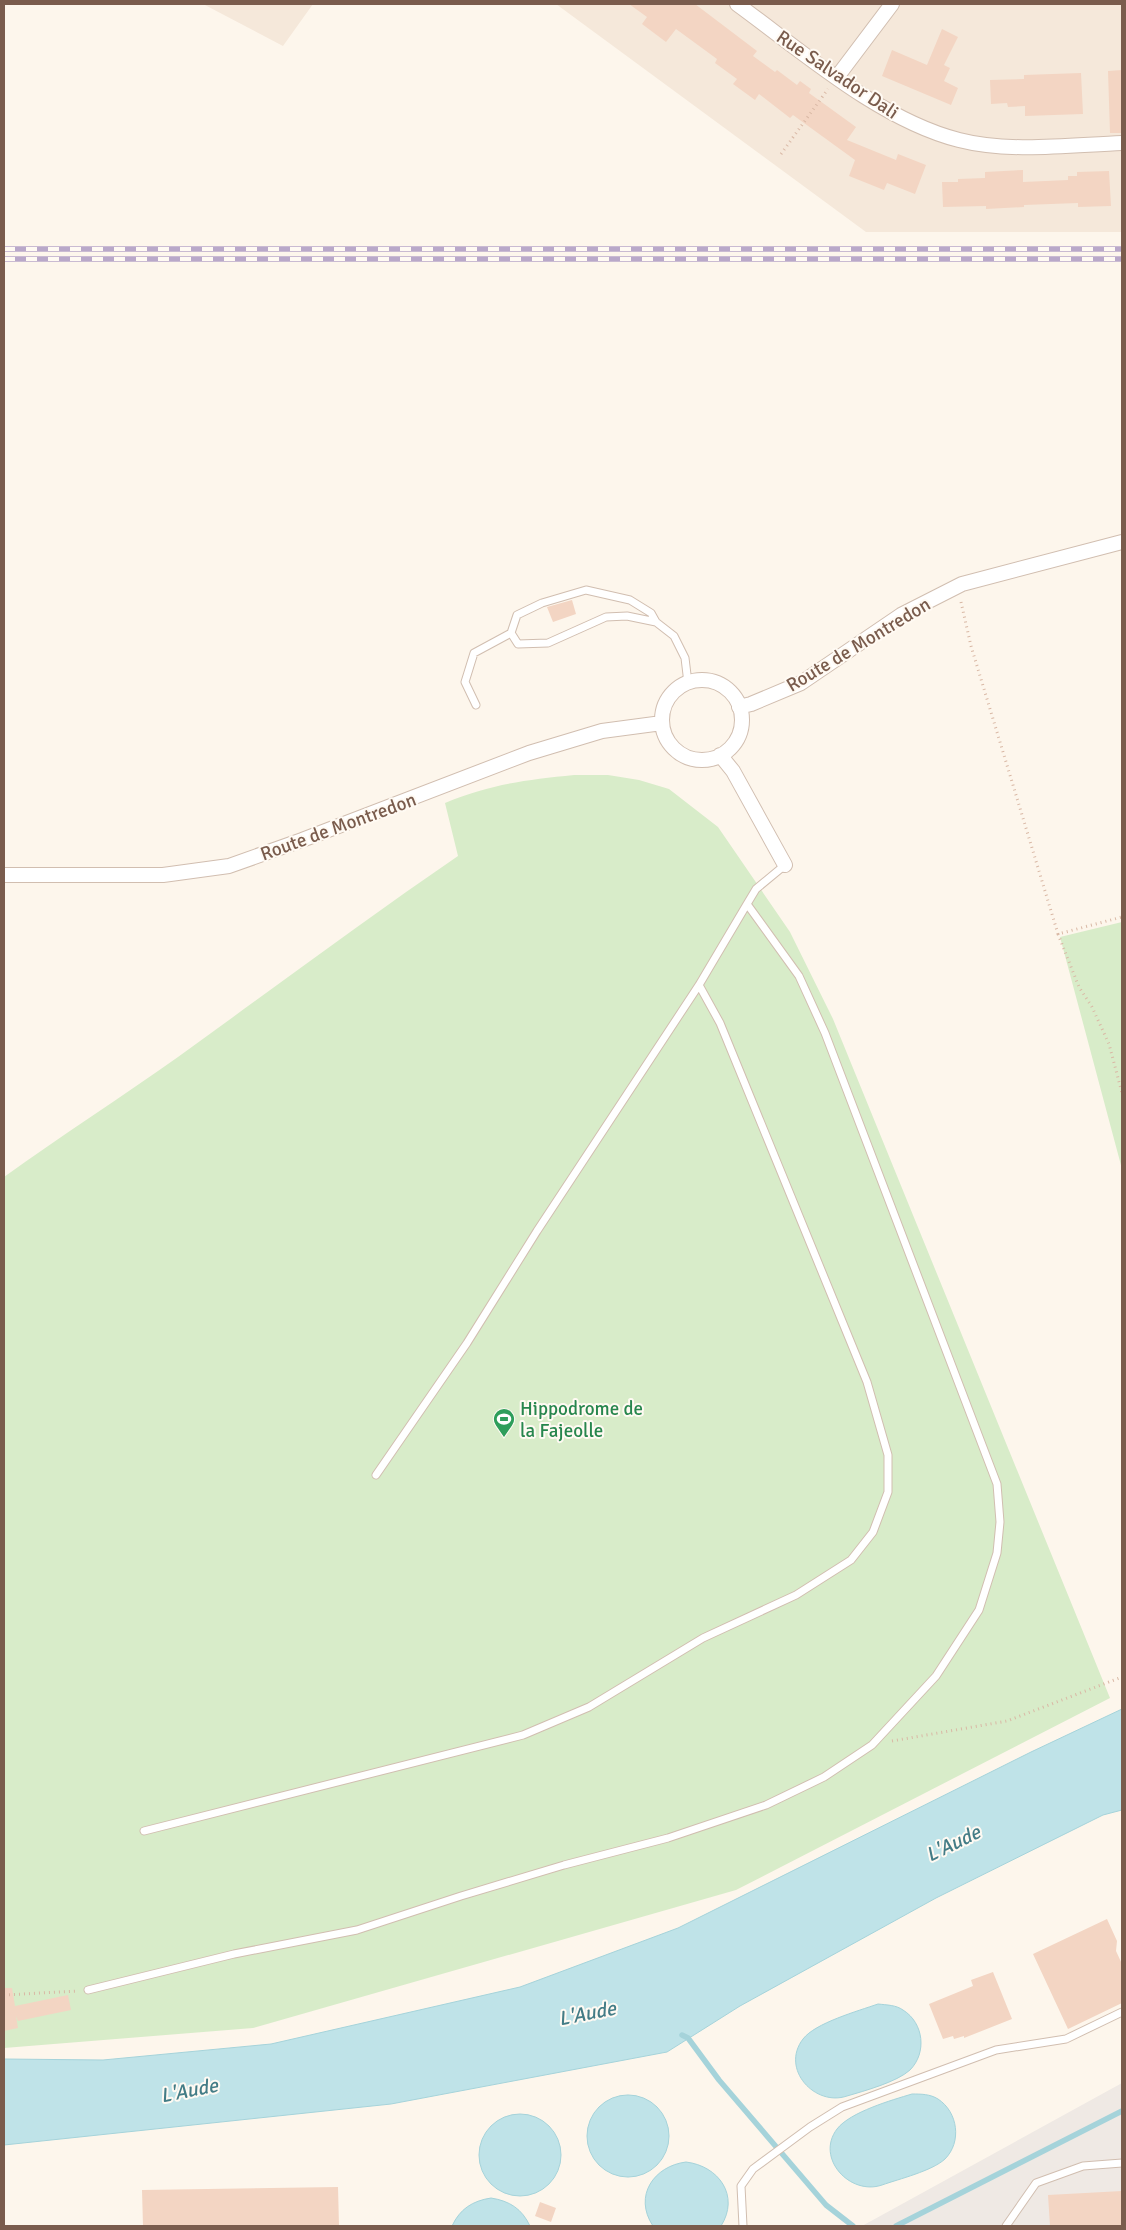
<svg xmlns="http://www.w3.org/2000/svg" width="1126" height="2230" font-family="Signika,sans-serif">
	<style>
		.residential { fill: #f5e8da }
		.industrial { fill: #efe9e4 }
		.green { fill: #d8ecc9 }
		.water { fill: #bfe3e8; stroke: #a5d3da }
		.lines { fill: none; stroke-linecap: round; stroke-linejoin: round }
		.stream { stroke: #a5d3da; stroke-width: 5.5 }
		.building { fill: #f3d5c3 }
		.lane-casing { stroke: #d1beb0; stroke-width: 9 }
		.street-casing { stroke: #d1beb0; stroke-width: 16 }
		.path { stroke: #d9b8a5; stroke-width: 3; stroke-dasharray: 1 4; stroke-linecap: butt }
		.lane { stroke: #fff; stroke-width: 7 }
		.street { stroke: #fff; stroke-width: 14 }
		.rail-casing { stroke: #b9a8c9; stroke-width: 5.5 }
		.rail { stroke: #fffaf3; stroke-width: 4; stroke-dasharray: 11; stroke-linecap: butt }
		.labels { text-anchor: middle; stroke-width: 4; stroke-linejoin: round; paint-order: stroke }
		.street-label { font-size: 19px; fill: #7a5c4d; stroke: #fffaf3 }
		.leisure-label { font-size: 19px; fill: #27864d; stroke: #fffaf3; text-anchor: start }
		.water-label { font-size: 20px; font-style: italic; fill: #437c86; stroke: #fffaf3 }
	</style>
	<rect width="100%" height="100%" fill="#fdf6ec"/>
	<path class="residential" d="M203,4h110l-30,42z
		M556,4h566v228h-256z"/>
	<path class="industrial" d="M1122,2083v143h-260z"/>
	<path class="green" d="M574,775h34l31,5 30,9 49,38 72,105 43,87 277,679 -374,192 -483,138 -249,20v-871c57,-41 116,-79 174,-120 93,-67 185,-136 280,-201l-13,-53c45,-19 81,-23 129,-28z
		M1122,922v247l-62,-232z"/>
	<path class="water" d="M1122,1709v101l-19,5 -167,83 -196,108 -73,46 -276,52 -387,41v-86l99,1 168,-16 249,-57 158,-59 353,-176z
		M878,2004c9,1 18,1 25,6 21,13 24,43 7,60 -13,12 -46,21 -63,26 -32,11 -67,-27 -44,-57 12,-16 55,-28 75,-35z
		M912,2094c9,0 18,0 26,5 20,13 24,43 7,60 -13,12 -46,20 -63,26 -32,11 -67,-27 -45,-56 13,-17 55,-29 75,-35z
		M587 2136a41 41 0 1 1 82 0a41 41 0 1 1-82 0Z
		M479 2155a41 41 0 1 1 82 0a41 41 0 1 1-82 0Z
		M686,2162c33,4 54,34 35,64h-68c-20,-30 1,-60 33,-64z
		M491,2198c19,3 31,11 39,28h-78c8,-17 20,-25 39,-28z"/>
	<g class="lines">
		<path class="stream" d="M682,2035l6,3 31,42 107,125 27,21
			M896,2226l226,-115"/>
	</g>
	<path class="building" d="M629,4h66l62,47 -4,5 22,16 2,-2 20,15 3,-4 11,8 -2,4 47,34 -9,13 49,20 2,-6 28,11 -11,29 -28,-11 -3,7 -35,-14 6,-16 -62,-45 -3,3 -31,-24 -4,6 -22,-16 4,-5 -22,-16 2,-4 -41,-30 -10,13 -24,-18 5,-7z
		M942,29l16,8 -14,28 6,3 -6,13 14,7 -7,17 -69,-29 10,-26 35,15z
		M1122,70v63h-12l-2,-62z
		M1081,73l2,41 -58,2v-10l-17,1 -1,-4 -16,1 -1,-24 34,-1v-4z
		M1023,170v12l45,-2v-4h9v-4l32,-1 2,35 -33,1v-4l-54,2v2l-38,2v-3l-43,1 -1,-25h16v-3l27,-1v-6z
		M572,600l4,14 -23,8 -6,-15z
		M1107,1919l10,22 -1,10 6,13v39l-54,26 -35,-75z
		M993,1972l19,47 -48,19v-2l-10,3 -1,-3 -10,3 -14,-35 44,-18 -2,-6z
		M4,1988h8l3,18 53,-11 3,15 -53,11 -2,-5 2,12 -14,3z
		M338,2187l1,39h-196l-1,-36z
		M1122,2191v35h-72l-2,-31z
		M540,2202l16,6 -5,14 -16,-6z"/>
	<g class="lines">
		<g class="lane-casing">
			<path id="lane" d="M656,622l-29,-6 -21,1 -58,26 -30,1 -7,-11 6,-18 25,-12 44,-13 44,10 21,13 5,9 18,14 11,22 3,25
				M476,705l-11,-23 9,-29 37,-20
				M376,1475l91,-132 70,-112 162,-246 48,-81
				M144,1831l379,-96 66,-28 114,-69 93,-43 55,-35 22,-28 15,-40v-37l-21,-73 -147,-359 -21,-38
				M88,1990l146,-36 123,-24 104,-34 103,-31 104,-27 98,-33 58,-28 48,-32 64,-69 43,-66 18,-57 3,-31 -3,-38 -172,-451 -26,-57 -52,-72 9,-15 29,-24
				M743,2226l-2,-40 12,-17 57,-42 32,-20 154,-57 70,-11 56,-27
				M1006,2226l30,-43 47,-17 39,-3"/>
		</g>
		<g class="street-casing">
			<path id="street" d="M737,4c66,48 143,116 222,136 50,13 112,5 163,3
				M837,77l55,-73
				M662 720a40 40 0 1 1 80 0a40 40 0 1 1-80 0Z
				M739,707l12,-3 50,-21 100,-68 61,-31 160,-42
				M720,755l13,16 52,94
				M4,875h159l66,-9 73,-26 227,-87 73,-22 60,-8"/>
		</g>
		<path class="path" d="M781,154l47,-65
			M961,602l10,44 87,288 64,-17
			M1058,934l21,53 13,20 17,37 13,49
			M892,1741l115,-20 115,-44
			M4,1995l74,-4"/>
		<use href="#lane" class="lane"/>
		<use href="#street" class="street"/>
		<g class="rail-casing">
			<path id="rail" d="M4,249h1118
				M4,259h1118"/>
		</g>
		<use href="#rail" class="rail"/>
	</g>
	<defs>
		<g id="stadium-pin" transform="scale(1.125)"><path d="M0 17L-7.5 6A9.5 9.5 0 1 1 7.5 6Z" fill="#2e9e5b" stroke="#fffaf3"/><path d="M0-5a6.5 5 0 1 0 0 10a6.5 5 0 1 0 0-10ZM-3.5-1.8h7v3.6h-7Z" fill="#fff"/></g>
	</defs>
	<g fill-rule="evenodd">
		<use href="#stadium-pin" x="504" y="1419"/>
	</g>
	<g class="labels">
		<g class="street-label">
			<text transform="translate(838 74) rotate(34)" y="7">Rue Salvador Dali</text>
			<text transform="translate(858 644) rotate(-31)" y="7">Route de Montredon</text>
			<text transform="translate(338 826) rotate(-20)" y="7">Route de Montredon</text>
		</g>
		<g class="leisure-label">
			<text x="520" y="1415">Hippodrome de<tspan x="520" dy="22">la Fajeolle</tspan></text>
		</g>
		<g class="water-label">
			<text transform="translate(953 1843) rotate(-26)" y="7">L'Aude</text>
			<text transform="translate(587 2013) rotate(-11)" y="7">L'Aude</text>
			<text transform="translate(189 2090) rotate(-11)" y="7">L'Aude</text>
		</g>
	</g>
	<rect width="1126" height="2230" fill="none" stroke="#7a5c4d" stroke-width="10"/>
</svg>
